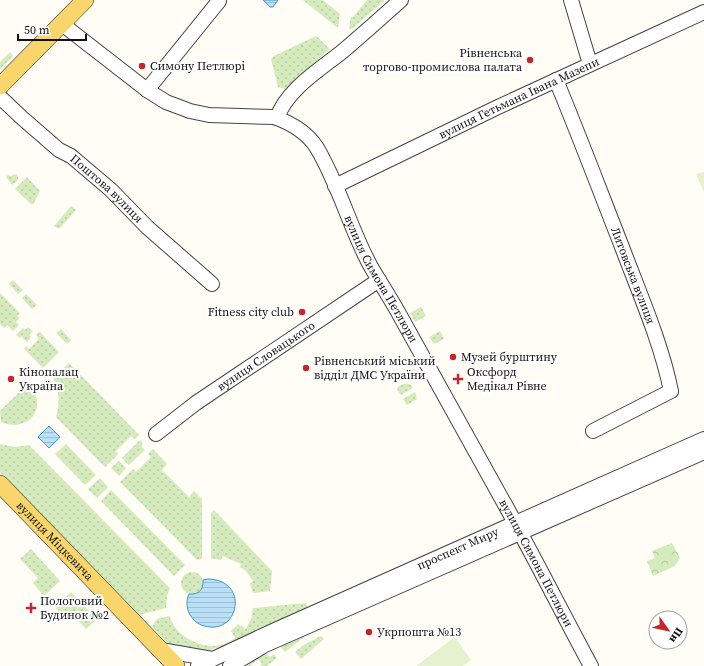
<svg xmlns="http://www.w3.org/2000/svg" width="704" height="666" font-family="'Source Serif 4',serif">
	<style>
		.grass { fill: url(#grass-dots) }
		.park { fill: url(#park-crowns) }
		.pitch { fill: #e6f2cf }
		.water { fill: url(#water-rules); stroke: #3f96cf }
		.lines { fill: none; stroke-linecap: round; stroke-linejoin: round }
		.minor-casing { stroke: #444; stroke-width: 16 }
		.major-casing { stroke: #222; stroke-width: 18 }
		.minor { stroke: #fff; stroke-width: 14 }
		.major { stroke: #f9d66b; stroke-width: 17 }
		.poi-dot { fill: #c4262e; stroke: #fff; stroke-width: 1.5 }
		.labels { text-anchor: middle; stroke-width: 4; stroke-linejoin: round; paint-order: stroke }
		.poi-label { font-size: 12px; fill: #111; stroke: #fff; text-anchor: start }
		.street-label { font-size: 12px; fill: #111; stroke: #fff }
	</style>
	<defs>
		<pattern id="grass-dots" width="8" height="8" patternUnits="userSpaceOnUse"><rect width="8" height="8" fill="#d5ebbd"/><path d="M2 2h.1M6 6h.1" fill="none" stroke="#b6c8a1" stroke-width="1.8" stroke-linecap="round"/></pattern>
		<pattern id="park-crowns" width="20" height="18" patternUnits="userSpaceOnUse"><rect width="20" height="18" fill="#d5ebbd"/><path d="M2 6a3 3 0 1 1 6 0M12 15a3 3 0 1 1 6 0" fill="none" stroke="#b6c8a1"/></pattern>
		<pattern id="water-rules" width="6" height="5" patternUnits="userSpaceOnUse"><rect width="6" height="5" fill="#b9e0f7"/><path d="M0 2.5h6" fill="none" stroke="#9ebfd3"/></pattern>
	</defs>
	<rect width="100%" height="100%" fill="#fffdf5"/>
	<path class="grass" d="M303,0h20l17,14 -2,13 -3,-1z
		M367,0h18l-33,29h-3l2,-12h2z
		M316,36l14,13 -45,40 -7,-2 -7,-28 3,-3z
		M10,52l3,4 -13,13v-7z
		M16,174l2,3v3l-6,5 -6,-8 2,-2 3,1z
		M27,177l13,14c-3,4 -4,11 -8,14l-17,-16z
		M71,206l5,4 -16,18h-3l-3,-2z
		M13,280l10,10 -5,4 -9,-10z
		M0,293l20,20 -3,3 3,2 -4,4 3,3 -6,6 -6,-6 -3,3 -4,-4z
		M26,294l11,11 -5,4 -10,-11z
		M421,307l5,9 -11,6 -5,-9z
		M28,327l5,4 -4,4 2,2 -4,5 -6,-6 -1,2 -4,-3 7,-7 2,2z
		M61,329l10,11 -4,4 -11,-11z
		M440,331l4,8 -10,5 -5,-7z
		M40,332l19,20 -16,16 -19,-19 2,-3 3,3 10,-10 -3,-4z
		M69,363l70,72 -4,4 -4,-3 -15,15 2,3 -13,13 -49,-50c4,-14 4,-26 -3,-39z
		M28,384c22,22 1,50 -27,38l-1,-11z
		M403,384h7l3,4 -12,7 -4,-6 1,-2z
		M415,392l2,7 -10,6 -4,-6z
		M140,440l3,3 -2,3 4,4 -16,15 -7,-7z
		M0,444l15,3 14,-2 141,143 -3,8 -1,12 -27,7 -139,-143z
		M66,444l30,31 -11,10 -30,-31z
		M153,449l14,15 -5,6 27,27 5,-6 8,8v60l-5,1 -77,-78 13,-13 3,3 15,-15 -3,-3z
		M119,461l7,7 -7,8 -8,-8z
		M100,478l8,9 -11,11 -9,-9z
		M111,490l74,75 -11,11 -73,-75z
		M214,510l58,61 -2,20 -17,2 -3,-10 3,-2 -7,-10 -6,-4 1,-3 -18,-8 -2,4 -10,-2v-45z
		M31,549l29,32 -16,15 -11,-13 5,-5 -18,-19z
		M181 583a11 11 0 1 1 22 0a11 11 0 1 1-22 0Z
		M71,592l26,27 -11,10 -15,-16 -6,5 -10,-11z
		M306,603l2,5 -85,38 -21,6 -31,-6 -19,-19 5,-8 12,-3c2,4 4,8 6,11 9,13 30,22 45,18 6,-1 10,-4 15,-7l-4,-7 7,-7 8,5 5,-10 2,-11z
		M336,619l2,3 -34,15 -19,15 -5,-6h-6l-8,7 4,4 4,-3 3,4 -10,8h-7l2,-2 -4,-5 -8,7h-2c21,-25 58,-34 88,-47z
		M321,636l3,3 -23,20 -6,-7 10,-8z"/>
	<path class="park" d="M672,543l8,15 -5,8 -22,10 -6,-15 8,-3 -3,-7z"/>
	<path class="pitch" d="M704,172v21l-8,-19z
		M455,637l16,23 -8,6h-47z"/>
	<path class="water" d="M263,0h15l-5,7h-3z
		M49,426l11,11 -11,11 -11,-11z
		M208,579c40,1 32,51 2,48 -7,-1 -11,-2 -16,-7 -7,-7 -9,-17 -5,-26 9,1 15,-4 14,-14z"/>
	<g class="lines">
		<g class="minor-casing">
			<g id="minor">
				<path d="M571,0l19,64"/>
				<path id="s1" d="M62,24l85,66 19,12 24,9 19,4 65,2c17,6 33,15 43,31 22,37 33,80 53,117 9,16 19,31 28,47 37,66 74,132 110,198 28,51 55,104 83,156"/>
				<path id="s2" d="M556,80c23,55 44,111 66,167 18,48 39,95 49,144l-78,40"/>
				<path d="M147,90l72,-89"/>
				<path id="s3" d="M0,97l21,20 38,33 12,6 40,34 36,37 65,57"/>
				<path d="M277,118c10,-29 44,-49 66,-67 20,-17 39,-34 58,-51"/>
				<path id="s4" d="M335,186l163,-79 206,-95"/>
				<path id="s5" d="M156,434l40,-31 183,-123"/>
				<path d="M161,650l51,9"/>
				<path id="s6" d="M198,666l77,-36 429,-191"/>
				<path d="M230,666l35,-21 439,-193"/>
			</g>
		</g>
		<g class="major-casing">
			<g id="major">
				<path d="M0,86l85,-86"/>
				<path id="s7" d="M0,484l176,182"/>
			</g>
		</g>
		<use href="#minor" class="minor"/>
		<use href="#major" class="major"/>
	</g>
	<g class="poi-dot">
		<circle cx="530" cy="60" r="4"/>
		<circle cx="142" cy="66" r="4"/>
		<circle cx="302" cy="312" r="4"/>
		<circle cx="453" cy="357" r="4"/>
		<circle cx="306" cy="368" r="4"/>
		<circle cx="11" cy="379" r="4"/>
		<path d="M456 373h4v4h4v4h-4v4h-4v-4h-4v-4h4z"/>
		<path d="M29 602h4v4h4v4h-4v4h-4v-4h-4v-4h4z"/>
		<circle cx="369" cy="632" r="4"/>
	</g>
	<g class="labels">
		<g class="poi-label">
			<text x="522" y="57" text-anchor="end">Рівненська<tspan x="522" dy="14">торгово-промислова палата</tspan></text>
			<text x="150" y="70">Симону Петлюрі</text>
			<text x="294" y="316" text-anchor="end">Fitness city club</text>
			<text x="461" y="361">Музей бурштину</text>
			<text x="314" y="365">Рівненський міський<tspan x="314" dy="14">відділ ДМС України</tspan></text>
			<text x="19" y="376">Кінопалац<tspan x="19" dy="14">Україна</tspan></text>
			<text x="467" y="376">Оксфорд<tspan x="467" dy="14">Медікал Рівне</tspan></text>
			<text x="40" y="605">Пологовий<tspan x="40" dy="14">Будинок №2</tspan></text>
			<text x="377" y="636">Укрпошта №13</text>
		</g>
		<g class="street-label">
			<text dy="4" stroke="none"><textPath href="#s4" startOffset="204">вулиця Гетьмана Івана Мазепи</textPath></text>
			<text dy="4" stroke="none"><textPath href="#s3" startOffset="141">Поштова вулиця</textPath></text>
			<text dy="4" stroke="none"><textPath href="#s2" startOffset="210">Литовська вулиця</textPath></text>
			<text dy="4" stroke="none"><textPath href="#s1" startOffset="440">вулиця Симона Петлюри</textPath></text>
			<text dy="4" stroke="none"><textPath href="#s5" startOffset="135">вулиця Словацького</textPath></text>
			<text dy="4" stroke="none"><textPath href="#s7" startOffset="79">вулиця Міцкевича</textPath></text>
			<text dy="4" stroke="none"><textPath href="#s6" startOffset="285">проспект Миру</textPath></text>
			<text dy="4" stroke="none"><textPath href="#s1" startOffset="764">вулиця Симона Петлюри</textPath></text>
		</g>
	</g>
	<g transform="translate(668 630) rotate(123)"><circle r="19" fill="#ffffff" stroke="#a0a0a0"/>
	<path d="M0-3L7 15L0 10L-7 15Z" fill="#c4262e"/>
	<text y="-6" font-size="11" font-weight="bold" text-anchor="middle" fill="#111111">Пн</text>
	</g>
	<path d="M18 34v6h68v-6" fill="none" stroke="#111111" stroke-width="2"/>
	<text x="24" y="34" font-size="12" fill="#111111" stroke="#ffffff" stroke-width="3" paint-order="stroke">50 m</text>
</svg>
